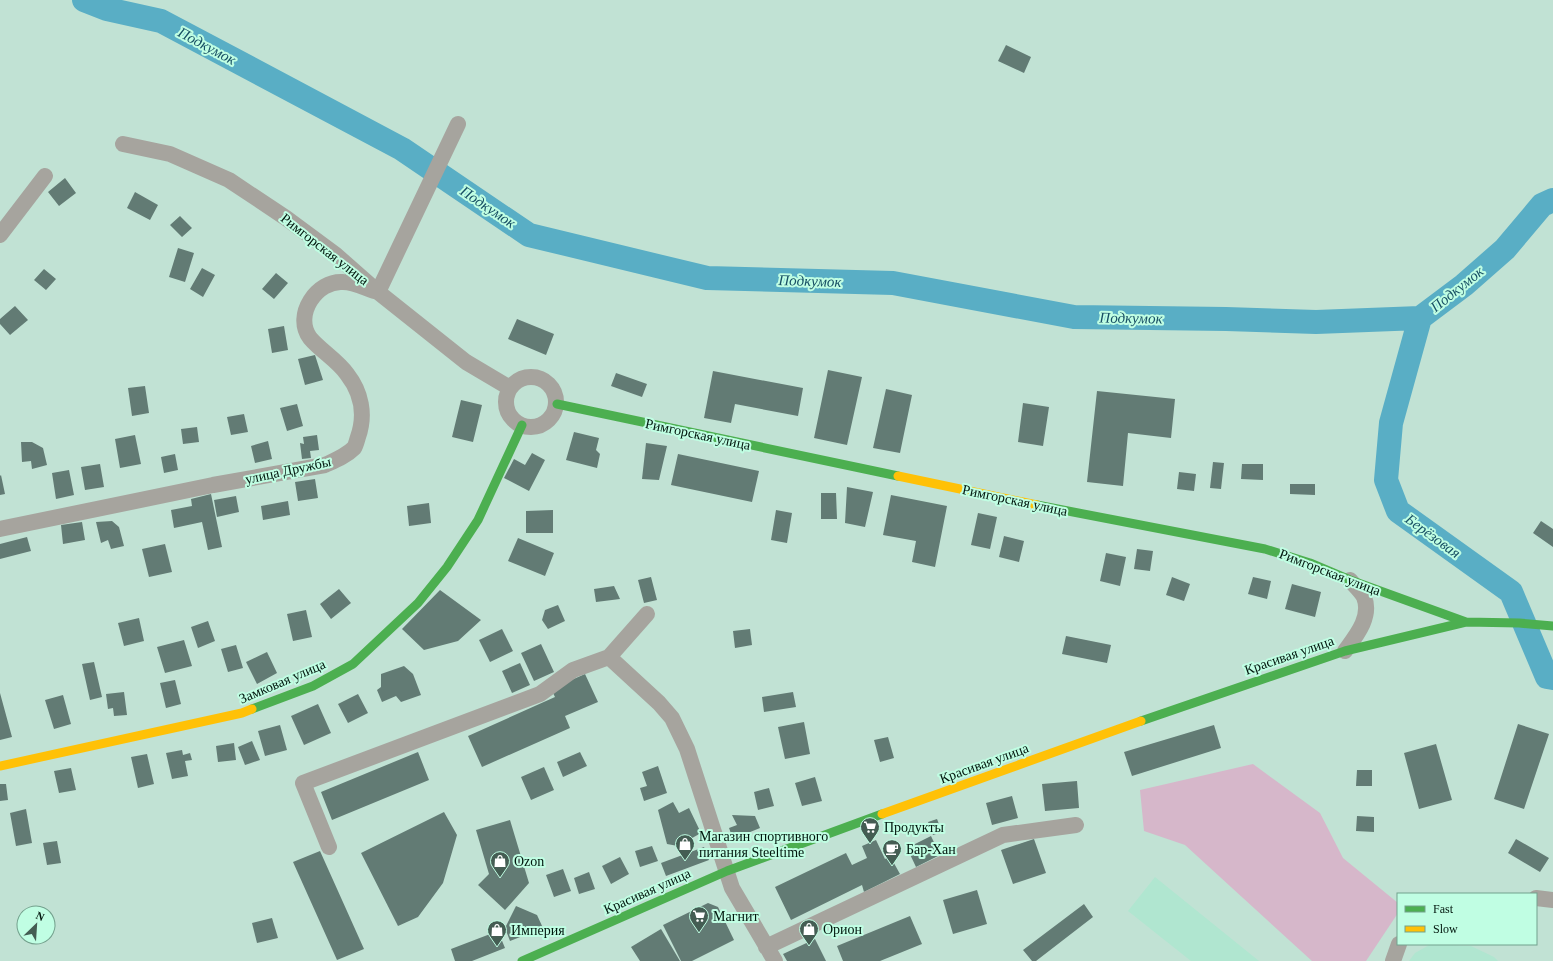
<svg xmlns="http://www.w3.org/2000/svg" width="1553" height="961" font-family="'Times New Roman',serif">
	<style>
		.built { fill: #b0e6d0 }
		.green { fill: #d6b7ca }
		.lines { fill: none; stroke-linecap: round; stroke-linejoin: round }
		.river { stroke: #59aec5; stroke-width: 24 }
		.building { fill: #627b74 }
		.street { stroke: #a6a49e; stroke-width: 16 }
		.fast { stroke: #4caf50; stroke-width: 9 }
		.slow { stroke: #ffc107; stroke-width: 9 }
		.labels { text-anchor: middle; stroke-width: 4; stroke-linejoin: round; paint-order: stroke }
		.street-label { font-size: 14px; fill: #00160d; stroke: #c0fee3 }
		.poi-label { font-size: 14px; fill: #00160d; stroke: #c0fee3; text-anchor: start }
		.water-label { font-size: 15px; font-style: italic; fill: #174f64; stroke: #c0fee3 }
	</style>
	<rect width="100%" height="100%" fill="#c1e2d4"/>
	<path class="built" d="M1155,877l104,84h-68l-63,-50z
		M1431,944l40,2 23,11 4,4h-89l6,-8z"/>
	<path class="green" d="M1253,764l67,49 23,45 55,45v10l-32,48h-54l-127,-116 -41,-14 -4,-41z"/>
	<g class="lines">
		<path class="river" d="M84,0l23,9 54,12 241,128 127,86 178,43 186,5 181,34 152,2 90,3 104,-4 44,-33 41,-36 37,-44 11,-5
			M1420,318l-29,105 -5,57 12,31 113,81 36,85 6,1"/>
	</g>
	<path class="building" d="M1006,45l25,12 -7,16 -26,-12z
		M65,178l11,15 -17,13 -11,-14z
		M135,192l23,13 -8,15 -23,-12z
		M180,216l12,12 -10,9 -12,-12z
		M178,248l16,5 -9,29 -16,-5z
		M202,268l13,7 -12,22 -13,-8z
		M44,269l12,10 -10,11 -12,-10z
		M276,273l12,10 -14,16 -12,-10z
		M15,306l13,14 -18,15 -10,-11v-5z
		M517,319l37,15 -8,21 -38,-16z
		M284,326l4,24 -16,3 -4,-24z
		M315,355l8,25 -18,5 -7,-26z
		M828,370l34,7 -15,68 -33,-7z
		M713,371l90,17 -5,28 -63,-12 -4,19 -27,-5z
		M616,373l31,11 -5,13 -31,-11z
		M145,386l4,27 -17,3 -4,-28z
		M886,389l26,6 -12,58 -27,-5z
		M1097,391l78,8 -4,39 -43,-5 -5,53 -36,-4z
		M461,400l21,5 -9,37 -21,-5z
		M1023,403l26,4 -6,39 -25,-4z
		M297,404l6,22 -16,5 -7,-23z
		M244,414l4,18 -17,3 -4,-18z
		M197,427l2,15 -16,2 -2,-15z
		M574,432l25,6 -3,12 4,4 -3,14 -31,-8z
		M135,435l6,29 -21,4 -5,-29z
		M317,435l2,15 -9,1 1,7 -9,1 -2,-16 4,1 -1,-7z
		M268,441l4,18 -17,4 -4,-17z
		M21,442h11l11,6 4,17 -15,4 -1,-8 -9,1z
		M646,443l21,3 -8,34 -17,-1z
		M532,453l13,7 -16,31 -25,-13 10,-19 11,6z
		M175,454l3,16 -14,3 -3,-16z
		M678,454l81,17 -7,31 -81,-17z
		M1213,462l11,1 -3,26 -11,-1z
		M100,464l4,23 -19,3 -4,-23z
		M1242,464h21v16l-22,-1z
		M69,470l5,25 -18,4 -4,-26z
		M1179,472l17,2 -2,17 -17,-2z
		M1,475l4,19 -5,1v-19z
		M315,479l3,19 -20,3 -3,-19z
		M1290,484h25v11l-25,-1z
		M847,487l26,5 -8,35 -20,-4z
		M821,493h15l1,26h-16z
		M211,494l11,53 -14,3 -6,-28 -28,6 -3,-18 21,-4 -1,-7z
		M891,495l56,11 -12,61 -23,-5 4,-21 -33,-6z
		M236,496l3,16 -22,5 -3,-17z
		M288,501l2,14 -27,5 -2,-14z
		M429,503l2,20 -22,3 -2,-20z
		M553,510v23h-27v-22z
		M776,510l16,3 -5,30 -16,-3z
		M978,513l19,4 -7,32 -19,-4z
		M112,521l7,6 5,19 -13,3 -3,-9 -7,3 -5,-21z
		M1541,521l12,8v18l-20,-14z
		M82,522l3,18 -22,4 -2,-19z
		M1004,536l20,5 -5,21 -20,-5z
		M27,537l4,14 -31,8v-15z
		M518,538l36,15 -9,23 -37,-15z
		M165,544l7,28 -23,5 -7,-28z
		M1137,549l16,2 -3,20 -16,-2z
		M1106,553l20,4 -6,29 -20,-5z
		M651,577l6,23 -13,3 -6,-23z
		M1172,577l18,7 -6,17 -18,-6z
		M1253,577l18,4 -4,18 -19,-5z
		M1292,584l29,8 -6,25 -30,-8z
		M614,586l6,13 -24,3 -2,-13z
		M339,589l12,14 -20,16 -11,-15z
		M440,590l41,30 -23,21 -34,9 -22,-21z
		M558,605l7,16 -17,8 -6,-9 3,-10z
		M306,610l6,27 -19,4 -6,-27z
		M139,618l5,23 -20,5 -6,-23z
		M208,621l7,20 -17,7 -7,-21z
		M502,629l11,22 -23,11 -11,-22z
		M750,629l2,16 -17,3 -2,-17z
		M1066,636l45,9 -4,18 -45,-9z
		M184,640l8,26 -27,7 -8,-26z
		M541,644l13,28 -20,9 -13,-28z
		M236,645l7,23 -15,4 -7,-23z
		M267,652l10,21 -20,11 -11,-22z
		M94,662l8,35 -12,3 -8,-36z
		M520,663l10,22 -18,8 -10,-22z
		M404,666l9,8 8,21 -20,7 -5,-6 -14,6 -5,-12 4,-3v-13z
		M585,674l13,28 -33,14 5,12 -88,39 -14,-31 87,-39 -4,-8z
		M175,680l6,24 -15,4 -6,-25z
		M124,692l3,23 -13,1 -1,-8 -5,1 -2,-15z
		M793,692l3,15 -32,5 -2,-15z
		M0,693l12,44 -12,3z
		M358,694l10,19 -20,10 -10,-19z
		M63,695l8,29 -17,5 -9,-29z
		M318,704l13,29 -27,12 -13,-29z
		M804,722l6,32 -25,5 -7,-32z
		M1518,724l31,10 -25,75 -30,-10z
		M280,725l7,25 -22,6 -7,-25z
		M1214,725l7,23 -89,28 -8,-24z
		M888,737l6,21 -14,4 -6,-22z
		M252,741l8,19 -15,5 -7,-18z
		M234,743l2,17 -18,2 -2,-16z
		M1436,744l16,56 -33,9 -15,-56z
		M182,750l1,5 7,-2 2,7 -7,1 3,15 -16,3 -6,-26z
		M418,752l11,28 -97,40 -11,-28z
		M580,752l7,14 -24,11 -6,-15z
		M147,754l7,30 -16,4 -7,-31z
		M658,766l9,27 -23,8 -4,-13 7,-2 -5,-14z
		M544,767l10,23 -23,10 -10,-23z
		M71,768l5,22 -17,3 -5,-22z
		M1357,770h15v16h-16z
		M815,777l7,24 -20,5 -7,-23z
		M1077,781l2,27 -34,3 -3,-27z
		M0,784h6l2,16 -8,1z
		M769,788l5,18 -16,4 -4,-18z
		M1012,796l6,22 -26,7 -6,-22z
		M673,802l6,11 10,-5 12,25 -23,13 -11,-2 -9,-34z
		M26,809l6,34 -16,3 -6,-33z
		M444,812l13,23 -14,48 -25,34 -20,9 -37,-73z
		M732,815l23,1 5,12 -27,11 -4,-11 8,-3z
		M1357,816l17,1v15l-18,-1z
		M937,819l5,13 -9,3 -5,-13z
		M510,820l19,63 -24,27 -27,-25 11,-11 -13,-44z
		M931,836l9,19 -24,12 -9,-19z
		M1034,839l12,34 -33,11 -12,-34z
		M1516,839l33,19 -9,14 -32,-19z
		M876,840l9,19 5,-3 10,18 -36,18 -2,-7 -71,35 -16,-33 71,-34 6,12 15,-7 -5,-12z
		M57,841l4,22 -14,2 -4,-22z
		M652,846l6,15 -18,6 -5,-16z
		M704,847l5,13 -43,16 -5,-13z
		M320,851l44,98 -27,11 -44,-98z
		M620,857l9,17 -18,10 -9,-18z
		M563,869l8,22 -17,6 -8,-22z
		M589,872l6,17 -16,5 -5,-16z
		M977,890l10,34 -34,10 -10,-34z
		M708,903l10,4 16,33 -42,21h-11l-18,-36z
		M1084,904l9,13 -57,44h-4l-9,-11z
		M516,906l21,9 6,13 -33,13 -5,-13z
		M910,916l12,28 -42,17h-37l-6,-15z
		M272,918l6,20 -21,5 -5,-20z
		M661,929l19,32h-40l-9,-14z
		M498,931l7,17 -33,13h-17l-4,-12z
		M815,939l11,22h-39l-4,-7z"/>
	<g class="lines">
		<path class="street" d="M123,144l47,10 59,26 57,38 50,37 42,37 88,70 44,26
			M0,235l45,-59
			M378,292l80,-168
			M506 402a25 25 0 1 1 50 0a25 25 0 1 1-50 0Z
			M0,529l213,-44 112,-20c11,-5 21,-9 29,-17 2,-3 3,-8 4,-11 8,-23 3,-45 -11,-63 -10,-14 -26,-23 -37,-36 -17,-23 7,-58 33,-56 11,0 24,7 35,10
			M1345,651c11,-15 27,-34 19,-54 -3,-6 -10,-12 -14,-17
			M609,657l50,46 13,15 15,31 45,139 43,73
			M329,847l-26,-64 237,-89 33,-24 36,-13 38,-43
			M1536,898l17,2
			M766,947l237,-112 73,-10
			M1393,961l6,-17"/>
		<path class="fast" d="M557,404l341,72
			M1037,505l228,44 45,14 40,17 116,42
			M252,709l61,-23 40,-22 65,-61 29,-36 31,-47 44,-95
			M1141,721l204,-70 121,-29 53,1 34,3
			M522,961l205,-90 155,-57"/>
		<path class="slow" d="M898,476l139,29
			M0,766l242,-53 10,-4
			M882,814l259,-93"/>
	</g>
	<defs>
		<g id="supermarket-pin" transform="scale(1)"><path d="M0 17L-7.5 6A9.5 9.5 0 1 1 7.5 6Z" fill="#445d53" stroke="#c0fee3"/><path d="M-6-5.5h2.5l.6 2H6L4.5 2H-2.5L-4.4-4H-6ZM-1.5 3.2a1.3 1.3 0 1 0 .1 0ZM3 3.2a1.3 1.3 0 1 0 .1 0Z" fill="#fff"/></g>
		<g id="shop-pin" transform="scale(1)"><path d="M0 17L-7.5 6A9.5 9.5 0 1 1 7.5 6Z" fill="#445d53" stroke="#c0fee3"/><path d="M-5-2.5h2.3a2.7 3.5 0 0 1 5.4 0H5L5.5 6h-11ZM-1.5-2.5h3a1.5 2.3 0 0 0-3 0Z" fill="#fff"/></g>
		<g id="cafe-pin" transform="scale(1)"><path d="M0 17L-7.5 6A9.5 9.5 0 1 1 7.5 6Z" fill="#445d53" stroke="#c0fee3"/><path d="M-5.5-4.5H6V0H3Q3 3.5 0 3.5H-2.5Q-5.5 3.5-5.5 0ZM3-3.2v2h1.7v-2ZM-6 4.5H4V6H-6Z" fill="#fff"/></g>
	</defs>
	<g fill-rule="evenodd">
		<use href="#supermarket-pin" x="870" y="827"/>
		<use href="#shop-pin" x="685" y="844"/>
		<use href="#cafe-pin" x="892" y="849"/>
		<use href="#shop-pin" x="500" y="861"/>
		<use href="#supermarket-pin" x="699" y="916"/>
		<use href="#shop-pin" x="809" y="929"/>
		<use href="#shop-pin" x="497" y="930"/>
	</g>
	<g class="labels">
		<g class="street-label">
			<text transform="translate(325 249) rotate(38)" y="5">Римгорская улица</text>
			<text transform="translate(698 434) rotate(12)" y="5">Римгорская улица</text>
			<text transform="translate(288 470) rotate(-12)" y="5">улица Дружбы</text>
			<text transform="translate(1015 500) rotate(12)" y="5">Римгорская улица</text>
			<text transform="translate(1330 572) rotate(21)" y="5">Римгорская улица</text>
			<text transform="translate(1289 655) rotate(-19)" y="5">Красивая улица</text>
			<text transform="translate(282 681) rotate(-23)" y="5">Замковая улица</text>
			<text transform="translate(984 763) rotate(-20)" y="5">Красивая улица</text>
			<text transform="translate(647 891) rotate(-24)" y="5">Красивая улица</text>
		</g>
		<g class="poi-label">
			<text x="884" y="832">Продукты</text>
			<text x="699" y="841">Магазин спортивного<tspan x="699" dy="16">питания Steeltime</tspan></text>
			<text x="906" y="854">Бар-Хан</text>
			<text x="514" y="866">Ozon</text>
			<text x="713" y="921">Магнит</text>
			<text x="823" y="934">Орион</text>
			<text x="511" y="935">Империя</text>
		</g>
		<g class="water-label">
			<text transform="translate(207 46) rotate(28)" y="5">Подкумок</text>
			<text transform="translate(488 207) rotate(34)" y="5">Подкумок</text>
			<text transform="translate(810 281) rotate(2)" y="5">Подкумок</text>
			<text transform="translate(1457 289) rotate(-39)" y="5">Подкумок</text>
			<text transform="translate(1131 318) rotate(1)" y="5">Подкумок</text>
			<text transform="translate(1433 536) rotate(36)" y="5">Берёзовая</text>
		</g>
	</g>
	<rect x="1397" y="893" width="140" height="52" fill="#c0fee3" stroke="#73a18d"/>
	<rect x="1405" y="906" width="20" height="6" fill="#4caf50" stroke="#73a18d"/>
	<text x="1433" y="913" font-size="12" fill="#00160d">Fast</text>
	<rect x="1405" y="926" width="20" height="6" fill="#ffc107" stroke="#73a18d"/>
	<text x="1433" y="933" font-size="12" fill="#00160d">Slow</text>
	<g transform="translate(36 925) rotate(25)"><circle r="19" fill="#c0fee3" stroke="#73a18d"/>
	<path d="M0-3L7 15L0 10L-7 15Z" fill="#445d53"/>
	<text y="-6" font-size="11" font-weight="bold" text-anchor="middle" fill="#00160d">N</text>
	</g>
</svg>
